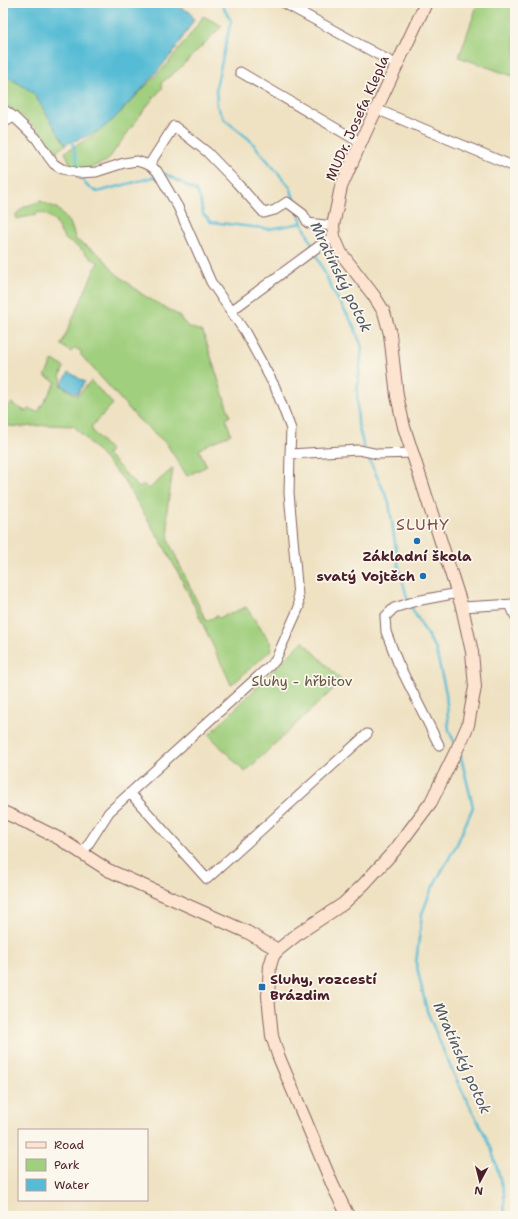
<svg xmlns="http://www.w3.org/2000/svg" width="518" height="1219" font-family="'Shantell Sans',sans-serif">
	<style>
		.green { fill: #a0cf7e; stroke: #757754 }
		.water { fill: #56bcd5; stroke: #506e80 }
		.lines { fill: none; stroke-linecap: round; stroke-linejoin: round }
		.stream { stroke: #56bcd5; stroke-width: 2.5 }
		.street-casing { stroke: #846360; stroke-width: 11 }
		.secondary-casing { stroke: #846360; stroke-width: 14 }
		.street { stroke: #fff; stroke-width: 9 }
		.secondary { stroke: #fde4d1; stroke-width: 12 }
		.poi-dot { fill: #1f6fb2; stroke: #fbf7ec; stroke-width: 1.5 }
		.labels { text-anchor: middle; stroke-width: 3.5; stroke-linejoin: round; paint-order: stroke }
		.street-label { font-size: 14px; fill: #4a1f2b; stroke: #fbf7ec }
		.poi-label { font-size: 14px; font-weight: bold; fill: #4a1f2b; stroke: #fbf7ec }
		.park-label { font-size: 14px; fill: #645444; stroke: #fbf7ec }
		.water-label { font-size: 15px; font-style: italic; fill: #4e5666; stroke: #fbf7ec }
		.quarter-label { font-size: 16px; letter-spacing: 1px; fill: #834e4f; stroke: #fbf7ec }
	</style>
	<rect width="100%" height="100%" fill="#fbf7ec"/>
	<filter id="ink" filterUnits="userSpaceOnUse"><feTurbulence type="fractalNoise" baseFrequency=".025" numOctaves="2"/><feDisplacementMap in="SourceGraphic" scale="8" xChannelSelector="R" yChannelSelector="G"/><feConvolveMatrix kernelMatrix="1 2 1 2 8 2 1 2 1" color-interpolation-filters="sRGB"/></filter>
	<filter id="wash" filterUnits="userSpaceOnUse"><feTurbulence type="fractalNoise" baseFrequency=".012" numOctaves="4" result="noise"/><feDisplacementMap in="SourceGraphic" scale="16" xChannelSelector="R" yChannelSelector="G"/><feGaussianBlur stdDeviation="0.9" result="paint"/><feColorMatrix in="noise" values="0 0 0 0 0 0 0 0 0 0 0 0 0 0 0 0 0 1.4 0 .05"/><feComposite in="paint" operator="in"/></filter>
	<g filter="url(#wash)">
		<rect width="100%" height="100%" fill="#efe2c3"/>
		<path class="green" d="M478,3h37v74l-56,-20z
			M203,16l19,10 -42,42 -19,15 2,4 -16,19 -40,55 -22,9h-12l-8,-18 27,-16 22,-17 54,-56 31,-40z
			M3,74l28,17 5,6 30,48 -10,6 2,13 -10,-14 -1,-8 -7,-10 -16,-15 -21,-14z
			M41,201l17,8 13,16 5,15 20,12 10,9 7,10 30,24 35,20 9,11 16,6 27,84 -4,3 5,15c-11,6 -22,8 -32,16l8,16 -20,10 -21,-33 -26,-22 -60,-67 2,-2 -7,-4 -4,4 -10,-7 37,-83 -10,-6 -9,-9 -13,-7 -5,-7 -6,-12 -9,-7 -8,-2 -2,3 -20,4v-5l8,-7z
			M53,360l11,7 -4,10 2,2 -2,6 17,11 14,-15 22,23 -22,23 3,6 16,17 -3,4 32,34 4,-4 6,5 24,-21 -6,43 2,31 37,79 11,-5 2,2 27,-11 24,35 2,7 -36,32 -5,3 -48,-102 -17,-32 -43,-71 -49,-53 -26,-1 -28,2 -11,-1 -6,-6v-12l2,1 6,-6 16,9 2,-3 9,3 18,-30 -11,-6z
			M303,641l39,40 -97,91 -36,-37z"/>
		<path class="water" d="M3,3h167l20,9 4,8 -22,34 -30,35 -28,30 -14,11 -15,7 -20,7 -29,-47 -5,-6 -28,-17z
			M69,372l16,10 -8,12 -16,-9z"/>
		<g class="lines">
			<path class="stream" d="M221,3l10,18 -15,66 1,19 7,13 25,20 41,48 6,18
				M72,139l7,32
				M163,175l3,-1 30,17 4,7 3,16 8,8 58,7 33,-6
				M80,176l7,10 10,6 61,-16
				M299,215l14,32
				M315,252l18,39 21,35 8,21 -5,46 1,31 6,24
				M367,455l22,47 9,62 10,37
				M410,605l26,45 10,43 3,38 6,12
				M460,753l13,54 -16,37 -26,46 -9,24 -6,49 11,48 26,62 38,74 13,46 1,23"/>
		</g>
	</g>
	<g filter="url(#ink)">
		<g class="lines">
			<g class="street-casing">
				<path id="street" d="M284,3l113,62
					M240,72l121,71
					M3,109l11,8 22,21 12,18 6,8 8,5 17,4 17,-1 28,-9 13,-2 12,4 8,6 21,36 33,75 34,50 30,55 16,42 -1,25
					M376,109l139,58
					M3,123l11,-6
					M149,165l25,-39 33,26 28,29 29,32 11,-3 12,-8 16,12 5,9 25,3
					M231,311l88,-65 15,-9
					M510,604l5,12
					M462,607l53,-3
					M439,745l-41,-82 -12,-31 -1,-15 9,-9 22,-7 42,-8
					M130,793l77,86 160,-145
					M82,854l27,-42 166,-151 24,-54 -10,-114 1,-39 69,-4 19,4 35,-1"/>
			</g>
			<g class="secondary-casing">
				<path id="secondary" d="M3,812l25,11 32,16 48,31 139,62 31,18
					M348,1216l-15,-30 -55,-131 -6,-19 -4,-40 2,-30 3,-10 5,-6 21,-17 44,-29 21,-20 31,-34 36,-48 30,-61 7,-16 7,-38 -3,-35 -10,-45 -58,-180 -7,-31 -7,-62 -6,-22 -10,-16 -33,-43 -7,-16 -1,-11 8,-39 25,-56 60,-128"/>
			</g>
			<use href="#street" class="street"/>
			<use href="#secondary" class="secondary"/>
		</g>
	</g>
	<g class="poi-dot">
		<circle cx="417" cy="541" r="4"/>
		<circle cx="423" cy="576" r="4"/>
		<rect x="258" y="983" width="8" height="8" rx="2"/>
	</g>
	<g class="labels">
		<g class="street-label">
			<text transform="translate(357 118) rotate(-66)" y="5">MUDr. Josefa Klepla</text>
		</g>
		<g class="poi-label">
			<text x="417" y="561">Základní škola</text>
			<text x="415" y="581" text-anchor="end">svatý Vojtěch</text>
			<text x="270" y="984" text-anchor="start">Sluhy, rozcestí<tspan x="270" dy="16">Brázdim</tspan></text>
		</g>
		<g class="park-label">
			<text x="302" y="686">Sluhy - hřbitov</text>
		</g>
		<g class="water-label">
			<text transform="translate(341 277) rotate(64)" y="5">Mratínský potok</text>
			<text transform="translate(462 1058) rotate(66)" y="5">Mratínský potok</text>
		</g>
		<g class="quarter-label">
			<text x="423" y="530">SLUHY</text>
		</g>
	</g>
	<rect width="518" height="1219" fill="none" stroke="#fbf7ec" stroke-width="16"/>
	<rect x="18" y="1129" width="130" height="72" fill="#fbf7ec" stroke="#b4a19f"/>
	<rect x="26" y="1142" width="20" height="6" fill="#fde4d1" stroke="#b4a19f"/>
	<text x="54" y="1149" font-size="12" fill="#4a1f2b">Road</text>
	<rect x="26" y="1159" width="20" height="12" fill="#a0cf7e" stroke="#b4a19f"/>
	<text x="54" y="1169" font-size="12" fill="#4a1f2b">Park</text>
	<rect x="26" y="1179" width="20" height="12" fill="#56bcd5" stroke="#b4a19f"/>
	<text x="54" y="1189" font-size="12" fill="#4a1f2b">Water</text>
	<g transform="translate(480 1181) rotate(187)" stroke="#fbf7ec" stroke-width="3" paint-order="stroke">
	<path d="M0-3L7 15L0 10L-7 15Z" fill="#4a1f2b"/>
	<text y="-6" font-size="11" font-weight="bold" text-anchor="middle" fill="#4a1f2b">N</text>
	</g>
</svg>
